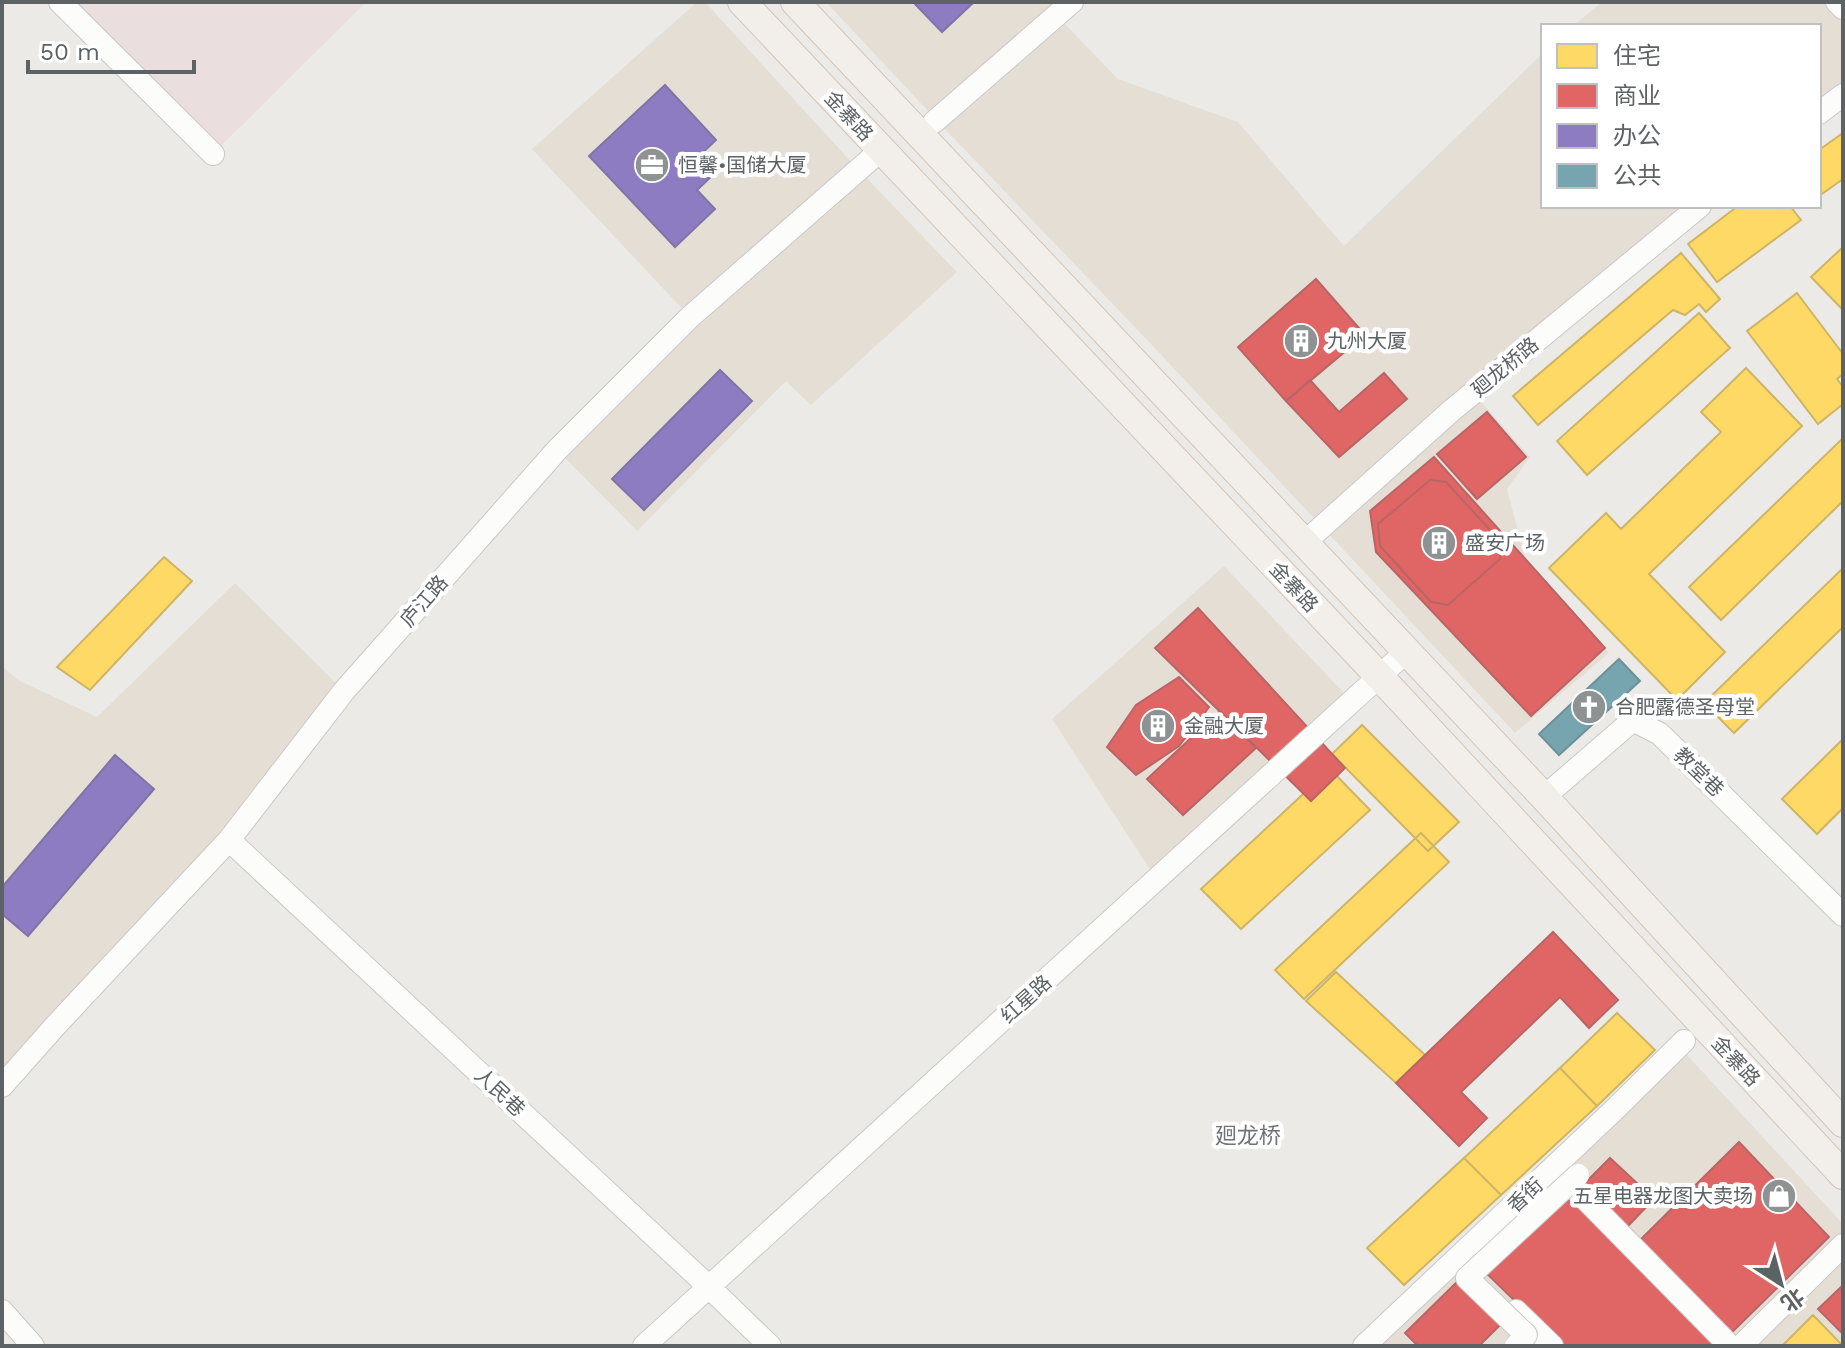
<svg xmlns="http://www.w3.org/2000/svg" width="1845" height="1348" font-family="'Work Sans','Noto Sans SC',sans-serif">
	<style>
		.commercial { fill: #e5ded5 }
		.medical { fill: #eadede }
		.homes { fill: #ffd966; stroke: #ceb565; stroke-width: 2 }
		.shops { fill: #e06666; stroke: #b96565; stroke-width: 2 }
		.offices { fill: #8e7cc3; stroke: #7f74a6; stroke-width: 2 }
		.public { fill: #76a5af; stroke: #6e9198; stroke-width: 2 }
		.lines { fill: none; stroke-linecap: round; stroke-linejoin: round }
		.minor-casing { stroke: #c8c8c7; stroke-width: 24 }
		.major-casing { stroke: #d1c5b8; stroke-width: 30 }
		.minor { stroke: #fcfcfb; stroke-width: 22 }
		.major { stroke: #f2eee9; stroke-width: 28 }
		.minor-bridge-casing { stroke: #c8c8c7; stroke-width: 24; stroke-linecap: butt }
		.minor-bridge { stroke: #fcfcfb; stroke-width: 22 }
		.labels { text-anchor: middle; stroke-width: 8; stroke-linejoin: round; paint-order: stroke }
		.street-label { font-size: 20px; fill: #5d6264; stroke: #fff }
		.poi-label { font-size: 20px; fill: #5d6264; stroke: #fff; text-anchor: start }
		.neighbourhood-label { font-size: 22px; fill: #6e7476; stroke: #fff }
	</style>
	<rect width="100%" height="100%" fill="#eceae7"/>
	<path class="commercial" d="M697,2h8l150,164 102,106 -146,133 -25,-24 -149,150 -80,-81 133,-133 -158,-168z
		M826,2h246l-15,14 61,63 120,43 106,124 199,-193v153h157l-227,187 57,64 -23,32 18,68 84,96 -94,80 -364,-389 -208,-217z
		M1602,2h235l6,6v87l-24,18v-87h-246z
		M1224,566l120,127 -187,187 -105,-161z
		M235,583l109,108 -342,395v-420l16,14 79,37z
		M1676,1043l167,181v122h-479z"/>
	<path class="medical" d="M60,2h306l-153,152z"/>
	<path class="homes" d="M1843,133v46l-24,17v-46z
		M1738,206h52l11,14 -84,62 -29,-38z
		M1843,247v63l-32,-33z
		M1681,253l39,46 -14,13 -7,-8 -14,11 -12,-5 -135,115 -25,-29z
		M1797,293l46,61v20l-6,5 6,8v17l-25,20 -71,-93z
		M1699,313l31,35 -143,127 -30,-34z
		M1746,368l56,58 -153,148 76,78 -48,48 -128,-132 57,-55 15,16 100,-97 -20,-20z
		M1843,438v63l-122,119 -32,-33z
		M164,557l28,24 -102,109 -33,-23z
		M1843,568v59l-109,106 -30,-30z
		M1362,725l97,97 -31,29 -96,-97z
		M1843,739v69l-26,26 -35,-35z
		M1330,769l40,41 -129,119 -40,-40z
		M1421,833l28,29 -145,137 -29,-29z
		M1336,972l89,83 -29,28 -90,-82z
		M1617,1013l38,37 -58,56 -37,-38z
		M1560,1068l37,38 -96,89 -37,-37z
		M1464,1158l37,37 -97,90 -37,-37z
		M1813,1315l30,31h-61z"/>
	<path class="shops" d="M1316,279l49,56 -79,66 -48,-54z
		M1384,373l23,26 -68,58 -53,-56 24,-21 29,32z
		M1487,412l39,45 -49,42 -40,-45z
		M1434,457l171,191 -74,68 -155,-164 -6,-41z
		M1430,480l16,2 53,58 1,19 -52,46 -17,-3 -51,-56 -2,-22z
		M1198,608l147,160 -34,33 -156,-153z
		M1179,677l30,30 -30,39 -43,29 -29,-28 29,-42z
		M1220,711l36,37 -73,67 -36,-36z
		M1553,932l65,68 -29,28 -29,-31 -99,95 26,26 -28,28 -63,-63z
		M1739,1142l90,95 -104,102 -90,-94z
		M1610,1158l44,41 -28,29 -44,-42z
		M1562,1178l155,168h-156l-85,-83z
		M1468,1271l33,53 -22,22h-61l-13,-13z
		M1843,1285v49l-25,-25z"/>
	<path class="offices" d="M913,2h61l-32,30z
		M665,85l51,55 -18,17 16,17 -17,16 18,19 -40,38 -86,-91z
		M720,370l32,31 -108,109 -32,-31z
		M115,755l39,34 -126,147 -26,-22v-27z"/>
	<path class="public" d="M1619,659l21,22 -81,74 -20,-21z"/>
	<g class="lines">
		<g class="minor-casing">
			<path id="minor" d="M60,2l153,152
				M1837,2l6,6
				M1819,113l24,-18
				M934,122l138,-120
				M1315,533l136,-122 249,-205
				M1544,797l89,-77 27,14 183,181
				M229,840l479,446 62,60
				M2,1086l55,-62 172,-184 115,-149 213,-241 133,-133 191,-167
				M1557,1170l173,176
				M2,1311l31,35
				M1516,1311l36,35
				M644,1346l763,-695
				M1364,1346l248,-234 72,-71
				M1741,1346l102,-101"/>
		</g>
		<g class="major-casing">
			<path id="major" d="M742,2l637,674 464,499
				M795,2l749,795 299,326"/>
		</g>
		<use href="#minor" class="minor"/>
		<use href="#major" class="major"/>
		<g class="minor-bridge-casing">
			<path id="minor-bridge" d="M1516,1346l10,-11 -59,-57 111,-103"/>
		</g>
		<use href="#minor-bridge" class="minor-bridge"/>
	</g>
	<defs>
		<g id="office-disc" transform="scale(1.8)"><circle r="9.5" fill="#8f9292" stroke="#fff"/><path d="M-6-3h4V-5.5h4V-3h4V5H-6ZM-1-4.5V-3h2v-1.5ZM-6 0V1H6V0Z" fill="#fff"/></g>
		<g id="building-disc" transform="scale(1.8)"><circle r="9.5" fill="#8f9292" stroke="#fff"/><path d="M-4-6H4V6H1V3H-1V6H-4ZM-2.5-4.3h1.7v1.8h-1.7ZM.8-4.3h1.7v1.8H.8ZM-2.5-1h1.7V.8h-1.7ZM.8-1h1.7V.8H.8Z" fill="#fff"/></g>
		<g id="church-disc" transform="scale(1.8)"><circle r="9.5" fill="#8f9292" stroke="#fff"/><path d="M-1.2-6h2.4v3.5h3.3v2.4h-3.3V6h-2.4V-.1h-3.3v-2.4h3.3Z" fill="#fff"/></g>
		<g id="shop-disc" transform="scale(1.8)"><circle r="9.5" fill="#8f9292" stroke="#fff"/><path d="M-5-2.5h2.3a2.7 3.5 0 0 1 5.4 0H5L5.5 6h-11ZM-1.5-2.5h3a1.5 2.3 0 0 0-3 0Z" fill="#fff"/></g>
	</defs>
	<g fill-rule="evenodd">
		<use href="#office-disc" x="652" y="165"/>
		<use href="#building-disc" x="1301" y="341"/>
		<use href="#building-disc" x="1439" y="543"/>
		<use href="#church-disc" x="1589" y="707"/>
		<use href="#building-disc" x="1158" y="726"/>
		<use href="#shop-disc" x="1779" y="1196"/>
	</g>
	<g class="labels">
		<g class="street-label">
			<text transform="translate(849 116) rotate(47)" y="7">金寨路</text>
			<text transform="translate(1505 367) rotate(-40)" y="7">廻龙桥路</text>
			<text transform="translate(1294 587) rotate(47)" y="7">金寨路</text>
			<text transform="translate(424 601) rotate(-49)" y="7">庐江路</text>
			<text transform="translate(1699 772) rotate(44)" y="7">教堂巷</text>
			<text transform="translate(1026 999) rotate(-42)" y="7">红星路</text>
			<text transform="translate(1736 1061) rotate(47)" y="7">金寨路</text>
			<text transform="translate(500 1092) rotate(43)" y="7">人民巷</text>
			<text transform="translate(1525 1195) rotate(-43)" y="7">香街</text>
		</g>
		<g class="poi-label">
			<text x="678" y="172">恒馨•国储大厦</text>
			<text x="1327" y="348">九州大厦</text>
			<text x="1465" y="550">盛安广场</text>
			<text x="1615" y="714">合肥露德圣母堂</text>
			<text x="1184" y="733">金融大厦</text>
			<text x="1753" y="1203" text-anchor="end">五星电器龙图大卖场</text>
		</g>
		<g class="neighbourhood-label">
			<text x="1248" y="1143">廻龙桥</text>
		</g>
	</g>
	<rect width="1845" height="1348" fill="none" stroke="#5d6264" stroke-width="8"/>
	<rect x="1541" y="24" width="280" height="184" fill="#ffffff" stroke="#bec0c1" stroke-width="2"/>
	<rect x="1557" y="44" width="40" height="24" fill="#ffd966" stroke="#bec0c1" stroke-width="2"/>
	<text x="1613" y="64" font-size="24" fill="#5d6264">住宅</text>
	<rect x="1557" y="84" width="40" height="24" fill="#e06666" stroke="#bec0c1" stroke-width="2"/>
	<text x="1613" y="104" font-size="24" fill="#5d6264">商业</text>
	<rect x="1557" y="124" width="40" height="24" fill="#8e7cc3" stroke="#bec0c1" stroke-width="2"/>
	<text x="1613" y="144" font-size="24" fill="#5d6264">办公</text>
	<rect x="1557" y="164" width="40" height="24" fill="#76a5af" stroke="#bec0c1" stroke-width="2"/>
	<text x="1613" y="184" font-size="24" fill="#5d6264">公共</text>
	<g transform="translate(1781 1284) rotate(144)" stroke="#ffffff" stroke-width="6" paint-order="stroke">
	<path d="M0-6L14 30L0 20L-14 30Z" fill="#5d6264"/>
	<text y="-12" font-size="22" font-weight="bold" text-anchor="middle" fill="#5d6264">北</text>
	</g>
	<path d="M28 60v12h166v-12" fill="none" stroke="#5d6264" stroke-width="4"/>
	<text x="40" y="60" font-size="24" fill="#5d6264" stroke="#ffffff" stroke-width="6" paint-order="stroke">50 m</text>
</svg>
